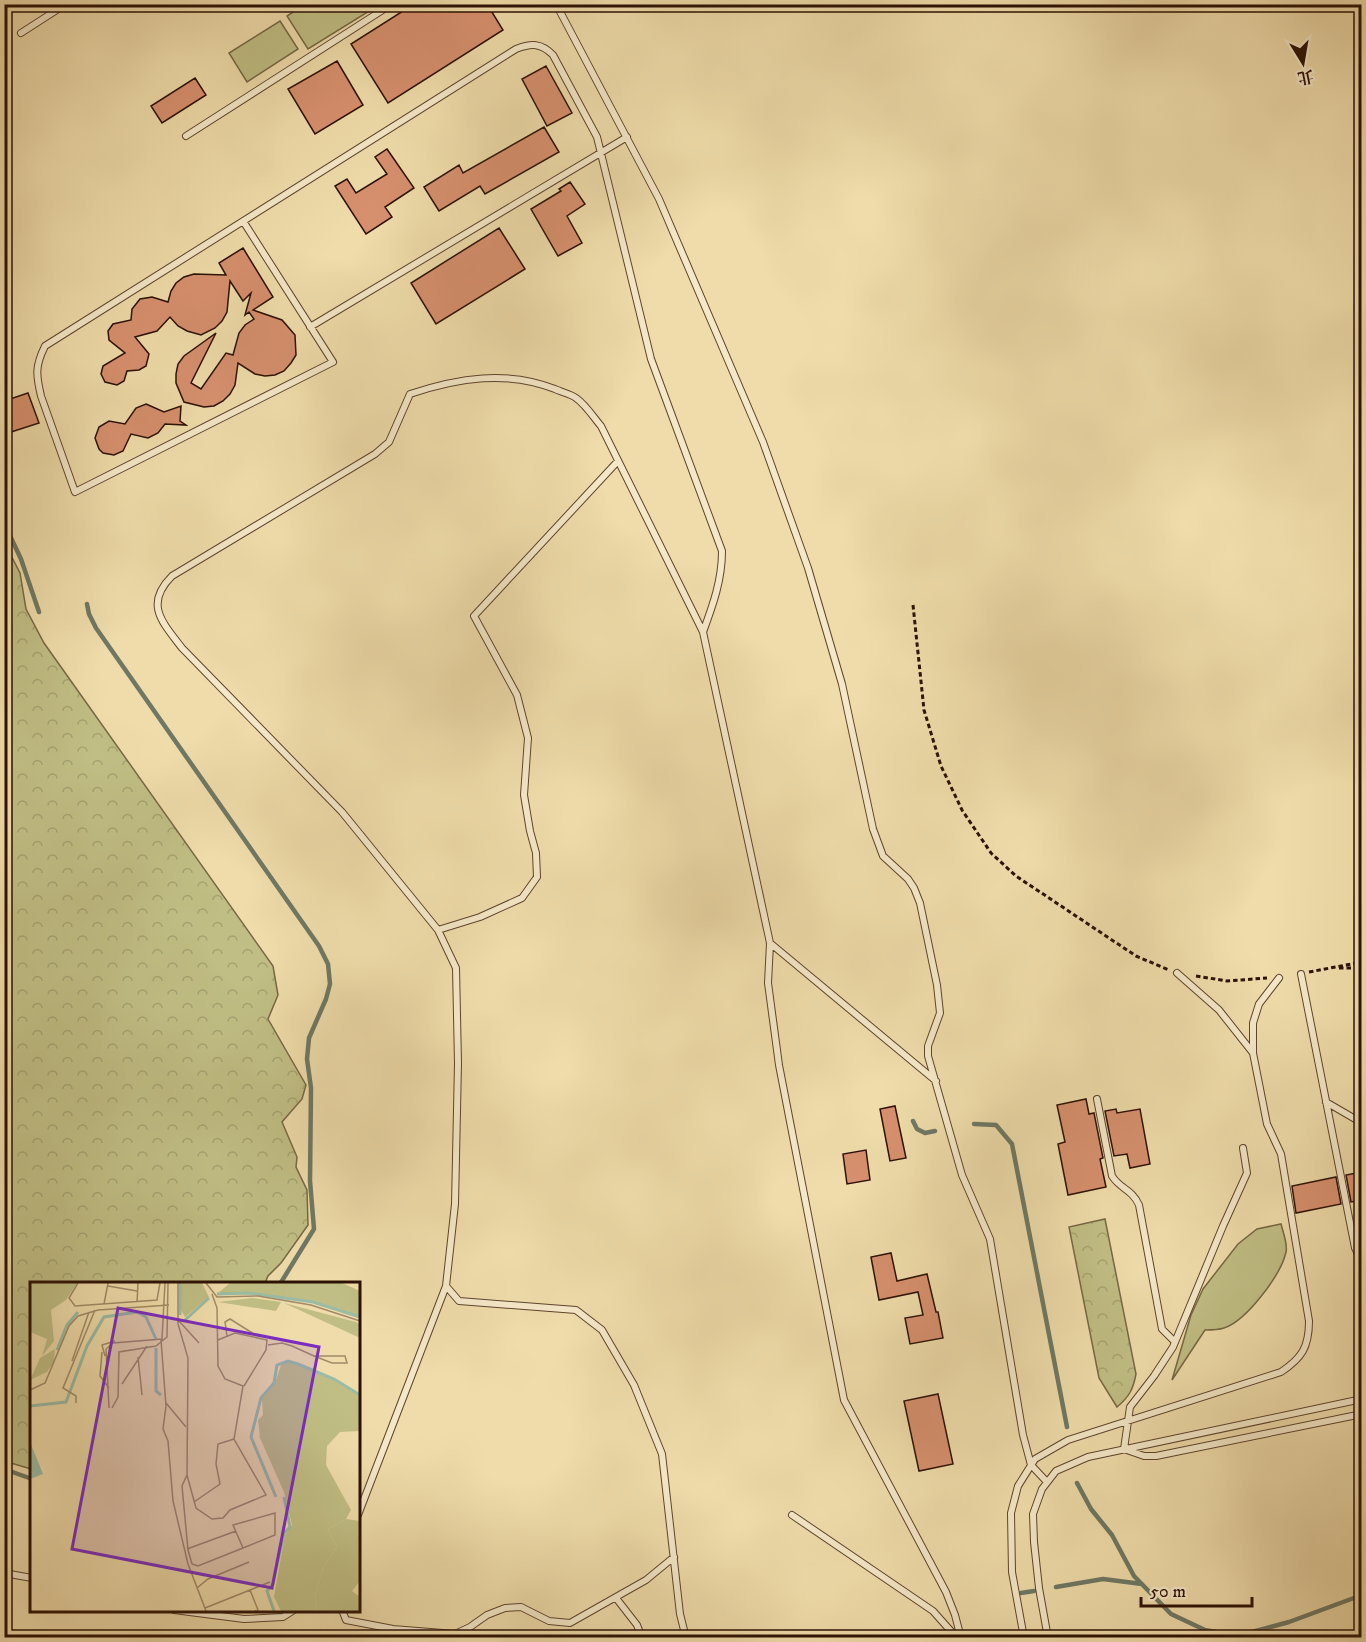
<svg xmlns="http://www.w3.org/2000/svg" width="1366" height="1642" font-family="'IM FELL DW Pica','Noto Serif TC',serif">
	<style>
		.green { fill: #c0be84; stroke: #766844; stroke-width: 1.5 }
		.forest { fill: url(#forest-crowns); stroke: #766844; stroke-width: 1.5 }
		.lines { fill: none; stroke-linecap: round; stroke-linejoin: round }
		.stream { stroke: #6e7865; stroke-width: 4.5 }
		.building { fill: #d7906e; stroke: #2c1104; stroke-width: 1.5 }
		.service-casing { stroke: #5d442e; stroke-width: 8 }
		.path { stroke: #2c1104; stroke-width: 3; stroke-dasharray: 4.5 3; stroke-linecap: butt }
		.service { stroke: #f5e8c8; stroke-width: 6 }
		.inset-river { fill: none; stroke: #9abca6; stroke-width: 3 }
		.inset-road { fill: none; stroke: #a18b68; stroke-width: 1.5 }
		.view { fill: #7b2cbf; fill-opacity: 0.15; stroke: #7b2cbf; stroke-width: 3 }
		.inset-edge { fill: none; stroke: #2c1104; stroke-width: 3 }
	</style>
	<defs>
		<pattern id="forest-crowns" width="20" height="18" patternUnits="userSpaceOnUse" patternTransform="scale(1.5)"><rect width="20" height="18" fill="#c0be84"/><path d="M2 6a3 3 0 1 1 6 0M12 15a3 3 0 1 1 6 0" fill="none" stroke="#a5a270"/></pattern>
	</defs>
	<rect width="100%" height="100%" fill="#efdcaa"/>
	<filter id="stains"><feTurbulence type="fractalNoise" baseFrequency=".00333" numOctaves="4"/><feColorMatrix values="0 0 0 0 .2 0 0 0 0 .09 0 0 0 0 .02 0 0 0 .5 -.17"/></filter>
	<radialGradient id="worn" r=".72"><stop offset=".6" stop-color="#630" stop-opacity="0"/><stop offset="1" stop-color="#630" stop-opacity=".3"/></radialGradient>
	<path class="green" d="M304,5v-1l75,1 -71,44 -21,-33z
		M280,21l18,28 -51,33 -18,-29z
		M1281,1224c2,8 7,21 5,28 -5,23 -40,69 -62,76 -6,2 -13,2 -19,2l-33,50 19,-65 12,-26 35,-45 19,-15z"/>
	<path class="forest" d="M4,542l16,31 6,36 18,34 229,323 5,29 -10,24 38,66 -4,14 -20,23 15,35 -1,10 11,23 1,35 -27,38 -13,13 -3,7 -233,1 -1,185 -27,-8z
		M1105,1219l31,155c-3,16 -7,23 -19,33l-18,-29 -30,-151z"/>
	<g class="lines">
		<path class="stream" d="M4,10l6,-6
			M4,523l17,36 18,53
			M87,604l2,10 7,14 223,318 9,18 2,20 -4,15 -17,39 -2,21 4,29 -1,93 4,48 -34,55
			M913,1121l4,8 8,4 10,-2
			M974,1124l22,1 16,19 55,283
			M4,1469l28,10
			M1077,1483l14,26 21,26 22,41 37,38 34,16 32,6 52,-14 73,-27
			M1056,1587l47,-8 39,5
			M1021,1593l13,-2"/>
	</g>
	<path class="building" d="M414,4h73l16,26 -115,73 -37,-59z
		M337,61l26,44 -48,29 -27,-45z
		M546,66l26,47 -25,13 -25,-47z
		M195,78l11,17 -44,28 -11,-17z
		M544,127l15,25 -74,42 -5,-8 -41,25 -15,-24 35,-22 4,8z
		M387,149l27,39 -29,19 7,10 -26,17 -31,-48 12,-7 9,14 31,-19 -12,-17z
		M570,182l15,22 -18,12 15,27 -24,13 -27,-47 30,-18 -2,-2z
		M499,228l26,41 -89,55 -25,-41z
		M243,248l30,49 -20,13 29,10 13,15 1,20 -5,8 -7,8 -9,4 -10,1 -10,-2 -17,-11 -3,22 -5,9 -7,7 -9,5 -10,1 -20,-5 -8,-19v-9l2,-10 6,-8 32,-23 -25,50 10,6 25,-36 7,2 6,-22 6,-8 9,-6 -5,-7 -4,3 6,-22 -8,8 -13,-20 -3,31 -5,9 -7,7 -14,7 -14,-4 -9,-5 -8,-9 -13,14 -22,6 14,17 -3,12 -7,4 -12,1 -3,10 -7,4 -12,-3 -4,-8 2,-8 22,-13 -16,-13 -1,-9 5,-7 18,-4 1,-11 8,-10 12,-2 16,5 3,-11 5,-8 8,-6 10,-3 32,1 -7,-12z
		M28,393l11,30 -28,9 -7,-19v-12z
		M146,404l18,8 17,-6 -1,15 6,4 -21,-1 -7,9 -10,5 -17,-4 -8,17 -9,4 -11,-2 -4,-4 -4,-11 4,-11 10,-6 16,3 11,-16z
		M1086,1099l3,15 5,-1 9,45 -3,1 6,28 -38,8 -10,-51 7,-2 -8,-37z
		M895,1106l11,52 -16,3 -10,-52z
		M1116,1109l1,4 23,-4 10,55 -20,4 -3,-14 -13,2 -9,-45z
		M866,1150l4,30 -23,4 -4,-30z
		M1362,1172v28l-11,2 -5,-27z
		M1336,1177l5,27 -45,9 -4,-27z
		M891,1253l6,28 30,-7 9,38h2l5,26 -33,6 -5,-26 18,-3 -5,-23 -39,8 -8,-43z
		M938,1394l15,70 -34,7 -15,-70z"/>
	<g class="lines">
		<g class="service-casing">
			<path id="service" d="M556,4l103,195 104,243 45,126 34,116 31,145 10,27 25,23 6,9 6,15 17,82 3,28 -12,33v10l34,119 28,64 33,196 8,30 16,17
				M21,33l45,-29
				M186,136l206,-132
				M243,221l90,141 -258,130 -34,-96c-5,-21 -6,-30 4,-50l471,-297c16,-6 25,-6 37,6l44,82 54,222 71,192c0,29 -9,54 -19,81l67,311 -2,40 11,82 65,335 102,192 9,23 6,23
				M310,327l317,-190
				M438,930l42,-13 42,-19 15,-21 -1,-24 -6,-22 -6,-36 4,-57 -11,-43 -43,-79 144,-155
				M770,943l166,138
				M1177,973l42,37 34,43
				M1301,974l54,274 7,14
				M1097,1099l15,77c8,13 20,13 27,29l23,124 13,13
				M1326,1102l36,21
				M1243,1148l4,25 -24,53 -50,121 -19,29 -24,31 -6,42 20,7h12l206,-42
				M358,1515l88,-229
				M792,1515l141,96 24,27
				M4,1573l28,5
				M616,1598l21,27 5,13
				M174,1610l70,9 39,-2 11,-7
				M342,1610l4,10 47,9 62,5 15,-7 17,-12 18,-7 16,-1 28,14 21,2 76,-43 28,-23
				M405,1633l15,5
				M686,1638l-6,-24 -18,-160 -28,-69 -32,-55 -26,-20 -117,-9 -13,-15 9,-82 3,-141 -2,-95 -18,-38 -96,-118 -160,-164c-20,-26 -38,-44 -10,-72l203,-122 14,-12 21,-48c48,-16 97,-24 145,-5 6,3 16,5 21,9 10,7 18,20 25,28l102,206
				M1024,1638l-12,-66 -1,-59 7,-27 17,-27 33,-19 213,-68c21,-14 28,-25 28,-51l-28,-167 -14,-30 -14,-71v-30l6,-19 20,-26
				M1048,1638l-9,-50 -5,-46 -1,-28 9,-25 14,-18 32,-14 274,-58"/>
		</g>
		<path class="path" d="M1353,4l9,9
			M913,605l11,105 17,56 21,44 29,43 25,23 120,80 33,14
			M1339,968h23
			M1309,972l53,-10
			M1196,976l31,5 40,-3"/>
		<use href="#service" class="service"/>
	</g>
	<g transform="translate(30 1282)">
		<rect width="330" height="330" fill="#efdcaa"/>
		<path d="M316,237l14,2v60l-8,10 8,6v14h-43l-2,-16 8,-27 14,-21 -9,-18z" fill="#c0be84"/>
		<path d="M0,1h47l-11,17 -15,10 3,31 -12,15 5,-17 -17,-7zM150,1h22l7,14 -24,20 -4,-7zM200,1h112l18,8v26l-48,-15 -43,-7 -52,-1zM222,16l29,4 -5,9 -58,-9zM254,21l72,19 4,2v14zM25,67l-1,13 -7,10 -17,8 10,-22zM252,80h8l45,18 25,16v35l-20,1 -13,14 -1,19 25,45 -5,9 -18,10 9,18 -14,21 -8,27 2,16h-36l-7,-14 11,-62 7,-10 -8,-33 -24,-54 -2,-18 5,-5 -1,-16 13,-16z" fill="#c0be84"/>
		<path d="M0,160l13,32 -13,5z" fill="#9abca6"/>
		<path class="inset-river" d="M150,1v32M187,12l31,-1 65,9 47,15M154,39l25,-23M126,66v43l5,4M27,68l10,-25 11,-13M0,124l36,-4 21,-56 17,-29 33,-5 9,5 10,22M246,215l-25,-60 10,-39 13,-15 3,-18 11,-4 10,3 36,15 26,16M244,329l-7,-20 6,-7 11,-51 6,-6 -6,-30"/>
		<path class="inset-road" d="M48,1l-9,15 6,8 82,-6 3,-17M148,1v41l10,34 -1,117 -5,11 6,64 4,14 6,2 45,-18 32,-13v-22l-42,12 10,23M176,1l11,14 41,-1 53,9 49,16M78,4l29,5M107,20l1,-19M74,22l4,-21M149,39l20,22M197,54l-2,-14 5,-3 24,15M131,58l5,66 -3,23 5,12 5,60 15,63 18,47M188,58l17,-7 32,7 -1,10 -22,36M238,63l14,-2 10,3 22,10 18,7h15l-2,-7h-31M72,70l-2,24 9,12M75,74l-3,-11 13,-4M108,75l4,38M42,79l17,-49M92,102l25,-38M0,108l15,-7 24,-57 9,-10 20,-6 71,-5M46,121v-7l-13,-8 32,-78M136,121l20,24M79,126l-3,-59 7,-6 49,-4 3,-56M82,126l6,-11 1,-45 37,-6 11,-9 1,-54M157,193l9,33 16,11 11,-1 7,-8 36,-15 -32,-56 9,-53 -18,-7 -7,-13 -1,-58 -5,-14M164,220l26,-18 -4,-20 2,-20 16,-5M157,267l49,-18M167,306l11,-9 41,-17M220,308l8,20 -3,1M175,326l65,-26"/>
		<path class="view" d="M88,26l201,39 -47,241 -200,-39z"/>
		<rect width="330" height="330" class="inset-edge"/>
	</g>
	<rect width="1366" height="1642" fill="none" stroke="#efdcaa" stroke-width="24"/>
	<rect x="6" y="6" width="1354" height="1630" fill="none" stroke="#2c1104" stroke-width="3"/>
	<rect x="12" y="12" width="1342" height="1618" fill="none" stroke="#2c1104" stroke-width="1.5"/>
	<g transform="translate(1303 63) rotate(169)" stroke="#f5e8c8" stroke-width="4.5" paint-order="stroke">
	<path d="M0-4.5L10 22L0 15L-10 22Z" fill="#2c1104"/>
	<text y="-9" font-size="16" font-weight="bold" text-anchor="middle" fill="#2c1104">北</text>
	</g>
	<path d="M1141 1597v9h111v-9" fill="none" stroke="#2c1104" stroke-width="3"/>
	<text x="1150" y="1597" font-size="18" fill="#2c1104" stroke="#f5e8c8" stroke-width="4.5" paint-order="stroke">50 m</text>
	<rect width="100%" height="100%" filter="url(#stains)"/>
	<rect width="100%" height="100%" fill="url(#worn)"/>
</svg>
